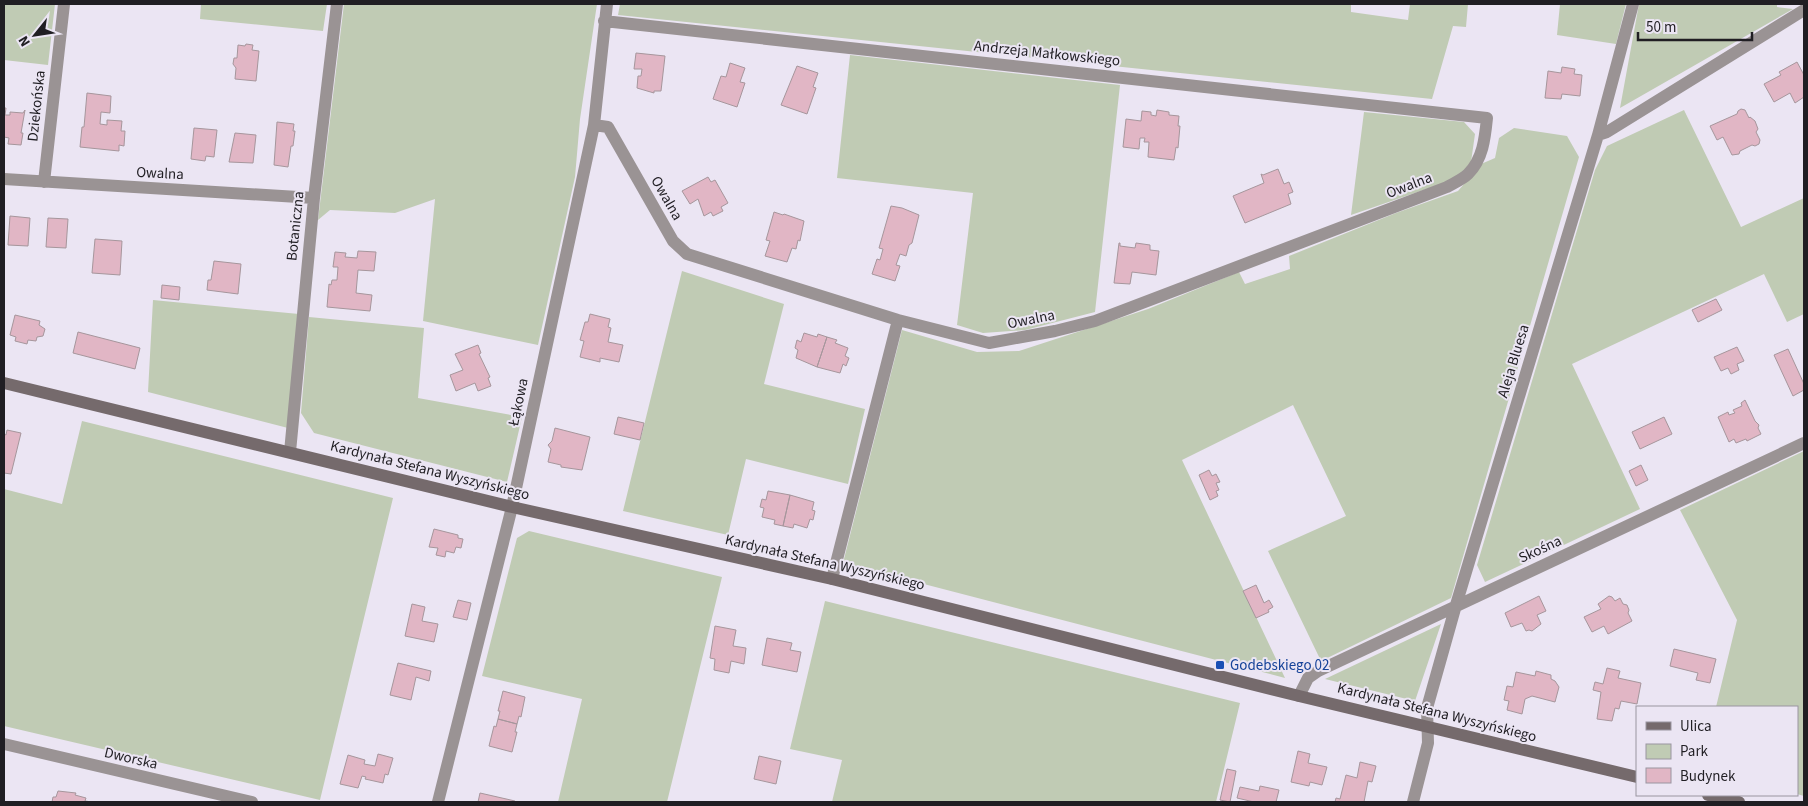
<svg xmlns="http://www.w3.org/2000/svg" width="1808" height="806" font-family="'Source Sans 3',sans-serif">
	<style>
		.green { fill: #c0cbb4 }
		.building { fill: #e1b6c5; stroke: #a6969c }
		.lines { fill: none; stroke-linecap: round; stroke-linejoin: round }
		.street { stroke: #9a9394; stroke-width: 12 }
		.secondary { stroke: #756a6c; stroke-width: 12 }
		.transit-dot { fill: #1a4fb4; stroke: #ebe5f3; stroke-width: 2 }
		.labels { text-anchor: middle; stroke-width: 4; stroke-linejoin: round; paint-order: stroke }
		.street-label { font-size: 15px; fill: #201e23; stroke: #ebe5f3 }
		.transit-label { font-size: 15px; fill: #164399; stroke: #ebe5f3; text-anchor: start }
	</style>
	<rect width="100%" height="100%" fill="#ebe5f3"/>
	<path class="green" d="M4,4h51l-7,61 -44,-5z
		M201,4h126l-4,27 -123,-12z
		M344,4h253l-17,115 -5,58 -37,168 -115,-24 12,-122 -40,14 -65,-3 -12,10z
		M620,4h731v8l57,8 2,-16h58l-2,23 -13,-1 -21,73 -814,-84z
		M1560,4h66l-10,40 -59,-9z
		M1639,4h138v3l16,2 -173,99z
		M850,55l270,30 -25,227 -70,18 -42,3 -26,-8 16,-132 -136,-15z
		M1684,110l57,117 63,-29v116l-17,8 -23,-48 -192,90 68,145 -155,73 -8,-17 118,-395 12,-24z
		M1364,112l100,10 11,12 -4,28 -4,13 -116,40z
		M1514,128l53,8 12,21 -128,441 -130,63 -53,-110 78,-35 -53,-111 -111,55 103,218 -442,-115 59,-233 75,22 42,-1 129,-42 91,-37 6,12 45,-15 -1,-13 107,-43 62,-22 23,-27 14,-6 4,-20z
		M682,271l102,33 -20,80 101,25 -17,75 -102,-25 -18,76 -105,-24z
		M153,300l146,14 -11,114 -140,-36z
		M309,317l115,11 -6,70 104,19 -15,65 -193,-49 -13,-20z
		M82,421l311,77 -73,302 -316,-74v-237l58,15z
		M1804,451v345l-7,-2v-87h-81l21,-87 -57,-110z
		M529,531l193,46 -55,225h-109l24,-103 -100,-23 35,-138z
		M825,601l415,102 -24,99h-384l10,-42 -52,-11z
		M1441,624l-26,77 -90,-22z"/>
	<path class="building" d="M246,44l7,1 -1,5 7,1 -3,30 -21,-2 1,-11 -3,-4 1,-6h3l1,-13 7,1z
		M636,53l29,3 -4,35h-7v2l-17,-5 1,-12h3l1,-7h-8z
		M1797,62l7,13v22l-9,6 -5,-10 -16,9 -10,-18 17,-9 -2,-3z
		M730,63l15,5 -5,14 5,1 -8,24 -24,-8 8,-23 5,1z
		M797,66l21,7 -5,14 3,1 -9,26 -26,-9z
		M1562,67l13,2 -1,5 8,1 -2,21 -18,-2 -1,5 -16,-1 3,-27 13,2z
		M87,93l24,3 -1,17 -9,-1 -1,12 7,1v-5l15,1 -1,10h4l-1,15 -5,-1v6l-39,-4 2,-20h2z
		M4,108h2l-1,7h5v-3l13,1 2,-3 -4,23h2l-2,12 -13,-1 1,-6 -5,-1z
		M1741,109l4,1 4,8 1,-1 5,4 3,8 -2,3 4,8 -1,4 -4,2 -3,-1 -12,6 -1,3 -7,1 -9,-18 -6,3 -7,-14 27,-12 1,-3z
		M1157,110l12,2v3l10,1 -1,10h2l-2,22 -2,-1 -2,13 -26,-3 1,-15h-5l1,-4h-5l-1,11 -16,-2 3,-28 15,2 1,-10 9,1v3l5,1z
		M277,122l17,2 -1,7h2l-2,15h-2l-3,21 -14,-2z
		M194,128l23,2 -3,27 -8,-1 -1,5 -14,-2z
		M235,133l21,2 -3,28 -24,-1z
		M1278,169l6,15 5,-2 4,10 -5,2 3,10 -46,19 -12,-27 31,-13 -3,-9 2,1z
		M708,177l3,5 4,-2 13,23 -7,4 2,4 -10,5 -2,-4 -7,4 -6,-17 -8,5 -8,-13z
		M891,206l11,2 17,7 -7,28 -3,2 -3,11 -6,-2 -4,11 4,1 -5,15 -23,-7 5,-15 3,1 3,-11 -4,-1z
		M774,212l9,3 1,-1 20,7 -4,20 -2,-1 -2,9 -4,-1 -5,14 -22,-6 5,-15 -4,-1z
		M10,216l20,2 -2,28 -20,-1z
		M48,218l20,1 -2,29 -20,-1z
		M95,239l27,2 -2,34 -28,-2z
		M1119,243h1v3l15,2 1,-5 14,2v5l9,1 -3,24 -24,-3 -2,12 -16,-1z
		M358,251l18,1 -2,19 -16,-1 -2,23 16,2 -2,16 -43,-4 2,-23 2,1 1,-5h5l1,-13h-5l2,-15 11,1 -1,4 12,1z
		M214,261l27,3 -3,30 -31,-4 1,-10h3z
		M162,285l18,2 -1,13 -18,-2z
		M1716,299l6,11 -24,12 -6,-12z
		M590,314l20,5 -2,8 3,1 -3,14 15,3 -4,17 -19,-4v4l-20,-5 4,-16 -4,-1 5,-18h3z
		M15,315l25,6 -1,4 6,4 -2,7 -6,1 -1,4 -8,-1 -1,4 -12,-3 1,-4 -6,-2z
		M78,332l62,16 -5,21 -62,-16z
		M804,333l13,4 1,-3 9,3 -10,30 -21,-9 2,-8 -3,-2 2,-8 4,2z
		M827,337l10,3 -2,3 13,5 -3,8 4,2 -3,8 -3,-2 -3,9 -23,-6z
		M478,345l3,8 -2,1 11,23 -2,1 3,8 -13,5 -3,-8 -19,8 -6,-16 13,-5 -8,-16z
		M1737,347l7,14 -7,3 2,6 -8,4 -3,-6 -7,3 -7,-14z
		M1788,349l16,35v6l-11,6 -19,-41z
		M1745,400l10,21 4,4 -1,3 3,6 -14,7 -1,-2 -10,4 -2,-4 -5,3 -11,-25 10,-5 1,3 6,-2 -2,-3 9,-4 -1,-3z
		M618,417l26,6 -4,17 -26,-6z
		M1664,417l8,17 -32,15 -8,-17z
		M555,428l35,9 -8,33 -21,-3v-2l-13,-3 3,-13 -3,-4 4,-4z
		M7,430l14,3 -10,41 -7,-1v-39l2,1z
		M1641,465l7,15 -12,6 -7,-15z
		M1209,470l3,6 4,-2 4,8 -4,1 3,7 -3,1 2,5 -8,4 -11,-25z
		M768,491l22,4 -7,31 -9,-2 1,-4 -13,-3 2,-9 -4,-1 2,-8 4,1z
		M790,495l24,7 -2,8 3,1 -2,9 -3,-1 -3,9 -13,-4 -1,4 -10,-2z
		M434,529l24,6v3l5,1 -2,9 -5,-1 -2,6 -8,-2 -1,6 -9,-2 2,-7 -9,-1z
		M1256,585l8,18 5,-3 4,7 -5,3 1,2 -13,6 -13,-27z
		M1539,596l7,15 -9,4 4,9 -9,7 -3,-1 -3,1 -4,-8 -11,4 -6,-14z
		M1609,596l3,1 3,4 5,-3 3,6 4,1 2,5 -1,3 4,8 -24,13 -4,-8 -12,6 -8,-15 17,-8 -3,-5z
		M458,600l13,3 -4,17 -14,-3z
		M412,604l13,3 -3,14 16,3 -4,18 -29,-6z
		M715,626l21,4 -3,16 13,2 -2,16 -13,-3 -2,12 -15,-3 1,-11 -5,-1z
		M767,638l25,5 -2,7 11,2 -4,20 -35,-7z
		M1674,649l42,10 -6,24 -14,-3 2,-7 -28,-7z
		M398,663l33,8 -2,10 -13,-4 -5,23 -21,-5z
		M1607,668l13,3 -2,7 23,5 -4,21 -16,-3 -2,8 -4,-1 -3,13 -15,-2 4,-27 -8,-2 2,-8 8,2z
		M1536,671l15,4v4l4,2 4,6 -4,15 -23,-6 -7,3 -3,15 -15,-4 2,-9 -5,-1 3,-14 6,1 3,-15 19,4z
		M503,691l22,6 -4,20 -2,-1 -2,8 -19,-5 2,-8h-2z
		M498,719l19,5 -2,8h2l-5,20 -23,-6 5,-20 2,1z
		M1298,751l12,3 -2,9 19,4 -5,18 -12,-3 -1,4 -18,-4z
		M378,754l15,4 -5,17 -3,-1 -2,9 -18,-4 1,-2 -4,-1 -4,12 -18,-4 8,-29 17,5 -1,4 11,2z
		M759,756l22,5 -5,23 -22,-5z
		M1360,762l16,4 -4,16 -4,-1 -4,21h-29l1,-4 4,1 6,-24 11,3z
		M1227,769l9,2 -6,31 -10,-2z
		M1260,786l19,4 -3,12h-22l-17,-4 3,-11 19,4z
		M58,791l18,2 -1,2 11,3 -1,3 7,1h-40l1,-5h3z
		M480,793l35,8 -1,1h-36z"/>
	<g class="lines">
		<path class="street" d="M594,125l14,2 65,114 14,13 211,66 91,23 66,-12 40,-10 352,-134c7,-4 16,-8 21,-13 15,-15 17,-36 19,-56l-883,-97
			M1598,135l9,-3 197,-122
			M4,179l310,19
			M44,182l20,-178
			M290,452l24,-254 23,-194
			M832,579l66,-259
			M1299,696l9,-18 10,-7 486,-228
			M4,744l248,58
			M438,802l74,-295 82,-382 13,-121
			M1413,802l15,-59 -1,-35 29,-103 142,-470 35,-131"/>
		<path class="secondary" d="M4,383l508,124 320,72 467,117 338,81
			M1708,795l31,7"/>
	</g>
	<rect class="transit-dot" x="1215" y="660" width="10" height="10" rx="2.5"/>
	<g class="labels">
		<g class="street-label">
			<text transform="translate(1047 53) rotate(6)" y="5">Andrzeja Małkowskiego</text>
			<text transform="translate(36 106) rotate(-84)" y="5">Dziekońska</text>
			<text transform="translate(160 173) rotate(3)" y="5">Owalna</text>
			<text transform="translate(1409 185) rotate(-21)" y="5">Owalna</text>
			<text transform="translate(667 198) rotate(60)" y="5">Owalna</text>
			<text transform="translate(295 226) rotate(-84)" y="5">Botaniczna</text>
			<text transform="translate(1031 319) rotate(-11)" y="5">Owalna</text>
			<text transform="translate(1513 361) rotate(-73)" y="5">Aleja Bluesa</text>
			<text transform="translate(518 402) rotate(-78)" y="5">Łąkowa</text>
			<text transform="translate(430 470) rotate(14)" y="5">Kardynała Stefana Wyszyńskiego</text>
			<text transform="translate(1540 549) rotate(-25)" y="5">Skośna</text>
			<text transform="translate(825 562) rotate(13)" y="5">Kardynała Stefana Wyszyńskiego</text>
			<text transform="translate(1437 712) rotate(14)" y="5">Kardynała Stefana Wyszyńskiego</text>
			<text transform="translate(131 758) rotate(13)" y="5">Dworska</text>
		</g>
		<g class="transit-label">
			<text x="1230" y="670">Godebskiego 02</text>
		</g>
	</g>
	<rect width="1808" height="806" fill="none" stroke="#201e23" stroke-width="10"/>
	<rect x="1636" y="706" width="162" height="90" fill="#ebe5f3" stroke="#9a95a0"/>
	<rect x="1646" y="722" width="25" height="8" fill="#756a6c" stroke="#9a95a0"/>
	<text x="1680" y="731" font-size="15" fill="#201e23">Ulica</text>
	<rect x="1646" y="744" width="25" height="15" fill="#c0cbb4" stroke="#9a95a0"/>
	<text x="1680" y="756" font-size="15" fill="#201e23">Park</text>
	<rect x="1646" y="768" width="25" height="15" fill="#e1b6c5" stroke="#9a95a0"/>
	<text x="1680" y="781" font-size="15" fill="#201e23">Budynek</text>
	<g transform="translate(35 35) rotate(240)" stroke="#ebe5f3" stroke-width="4" paint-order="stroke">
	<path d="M0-4L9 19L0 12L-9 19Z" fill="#201e23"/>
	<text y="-8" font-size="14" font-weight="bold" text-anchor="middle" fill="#201e23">N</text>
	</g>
	<path d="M1638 32v8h114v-8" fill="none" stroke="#201e23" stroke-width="2.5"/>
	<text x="1646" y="32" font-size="15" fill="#201e23" stroke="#ebe5f3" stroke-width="4" paint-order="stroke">50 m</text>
</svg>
